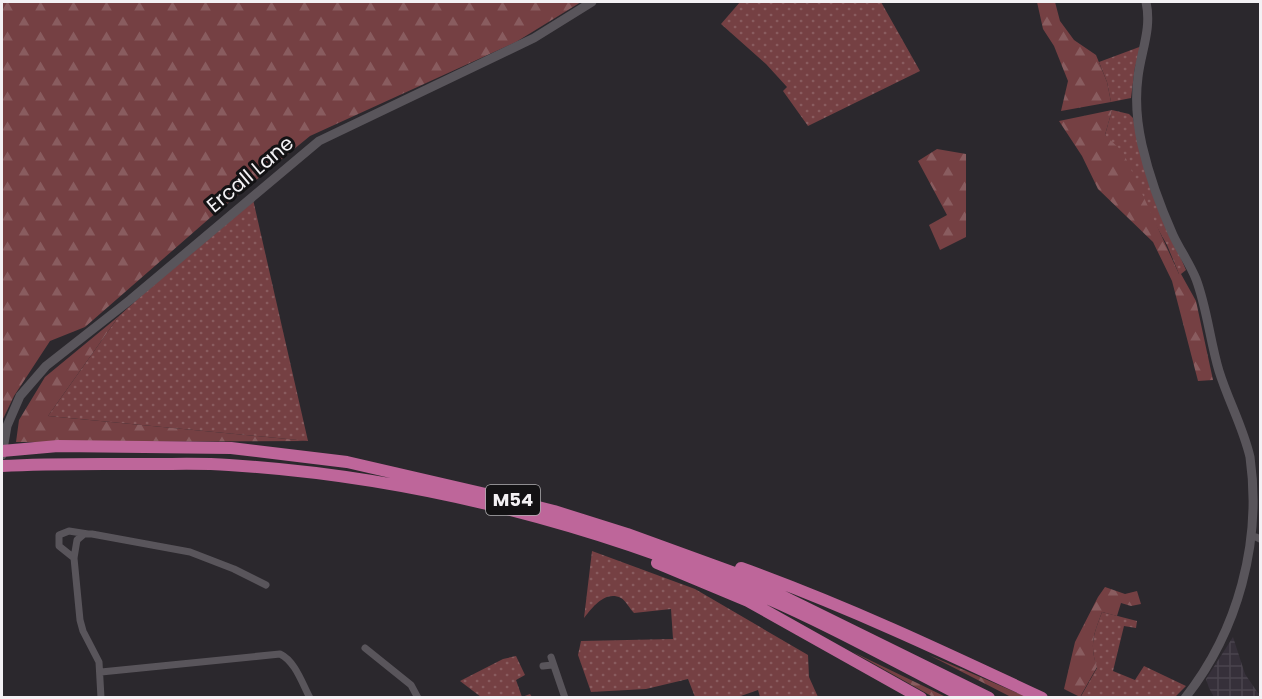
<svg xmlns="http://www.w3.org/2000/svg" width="1262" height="699" font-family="Poppins,sans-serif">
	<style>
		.industrial { fill: url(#industrial-grid) }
		.grass { fill: url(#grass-dots) }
		.forest { fill: url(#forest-firs) }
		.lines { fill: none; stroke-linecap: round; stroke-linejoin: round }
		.minor { stroke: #59555b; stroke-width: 7 }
		.tertiary { stroke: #59555b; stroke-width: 9 }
		.motorway { stroke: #be669a; stroke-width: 12 }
		.labels { text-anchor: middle; stroke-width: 6; stroke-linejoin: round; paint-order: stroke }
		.shield { fill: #131214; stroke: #b0aeb1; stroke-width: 1.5 }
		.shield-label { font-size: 18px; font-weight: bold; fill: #f3f1f4 }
		.street-label { font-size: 20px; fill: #f3f1f4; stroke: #131214 }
	</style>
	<defs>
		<pattern id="industrial-grid" width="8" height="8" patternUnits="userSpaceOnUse" patternTransform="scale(1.5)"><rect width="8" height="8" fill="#36303a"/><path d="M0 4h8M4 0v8" fill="none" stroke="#4a444d"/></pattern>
		<pattern id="grass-dots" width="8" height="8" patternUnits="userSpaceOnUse" patternTransform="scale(1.5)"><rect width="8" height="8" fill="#754043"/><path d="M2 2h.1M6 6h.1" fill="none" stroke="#895c5f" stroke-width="1.8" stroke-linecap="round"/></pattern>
		<pattern id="forest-firs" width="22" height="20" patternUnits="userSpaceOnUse" patternTransform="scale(1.5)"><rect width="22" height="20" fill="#754043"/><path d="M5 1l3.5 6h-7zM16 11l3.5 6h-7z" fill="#895c5f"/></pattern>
	</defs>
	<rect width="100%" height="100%" fill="#2b282d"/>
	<path class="industrial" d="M1233,637l12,37 13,19 2,1v3h-46l-5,-9 -3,-9z"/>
	<path class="grass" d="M740,2h141l39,69 -112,55 -25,-35 4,-4 -21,-23 -45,-40z
		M1142,46l-7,21 -4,31 -20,4 -4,-20 -8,-20z
		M1112,110l17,4 4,4 20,76 33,76 -5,4h-2l-12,-29 -62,-110z
		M252,195l56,246 -260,-25 71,-100z
		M592,551l103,38 113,66 1,22 9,20h-58l-2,-7 -20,7h-43l-7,-18 -42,10 -55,3 -13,-37 3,-14 92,-2 -2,-30 -37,4c-4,-4 -8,-12 -13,-15 -16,-8 -29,10 -37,20z
		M1102,612l35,9 -1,7 -12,-2 -11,45 22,9 9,-14 42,20 -11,11 -95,1 17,-30c-8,-24 -3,-34 5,-56z
		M516,656l9,19 -9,5 6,17 8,-3 2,3h-51l-21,-16 43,-22z"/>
	<path class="forest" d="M2,2h579l-65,40 -206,94 -99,81 -126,110 -35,14 -36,55 -12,25z
		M1037,2h18l5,19 14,19 22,15 11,27 4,20 -50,9 7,-30 -14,-35 -11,-17z
		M1112,110l-7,25 18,17 56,122h2l15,27 17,79 -15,1 -26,-100 -19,-39 -55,-53 -16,-33 -23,-35z
		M937,149l29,5v83l-26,13 -11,-25 18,-10 -29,-54z
		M119,316l-71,100 260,25 -292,1 3,-22 26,-43z
		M1105,587l20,7 12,-3 4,13 -10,2 -10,-3 -4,13 -15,-4c-8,22 -13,32 -5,55l-17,30 -16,-8 11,-47 23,-45z
		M853,652l93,45h-13z
		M929,655l98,42h-16z"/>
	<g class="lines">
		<path class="minor" d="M1256,537l4,2
			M74,558l-15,-12v-11l10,-4 19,3
			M365,648l46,37 7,13
			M551,657l14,41
			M543,666l9,-1
			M101,672l179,-18c15,7 22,29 30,44
			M101,698l-2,-36 -16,-31 -3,-11 -6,-62 3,-18 7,-6h8l98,18 44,17 32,16"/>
		<path class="tertiary" d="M1146,2c6,27 -5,49 -8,75 -3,23 -1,46 4,68 7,30 18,61 31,90 7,15 17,29 23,44 11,29 14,62 23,92 9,29 24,56 31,86 12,85 -12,174 -65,241
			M2,455l5,-29 13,-30 26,-30 84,-66 189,-159 215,-103 58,-36"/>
		<path class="motorway" d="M2,451l56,-5 173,2 116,14 143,33 64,16 73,23 110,40 252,124
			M2,466c50,-3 100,-2 151,-2 25,0 51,-1 76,1 178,11 356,56 519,125 75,31 146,71 218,108
			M657,563l91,38 173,97
			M741,568c103,37 201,83 301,130"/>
	</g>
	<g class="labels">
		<rect class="shield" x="486" y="485" width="54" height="30" rx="4.5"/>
		<g class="shield-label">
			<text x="513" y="506">M54</text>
		</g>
		<g class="street-label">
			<text transform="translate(250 174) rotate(-40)" y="7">Ercall Lane</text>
		</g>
	</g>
	<rect width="1262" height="699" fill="none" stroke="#f3f1f4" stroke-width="6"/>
</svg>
